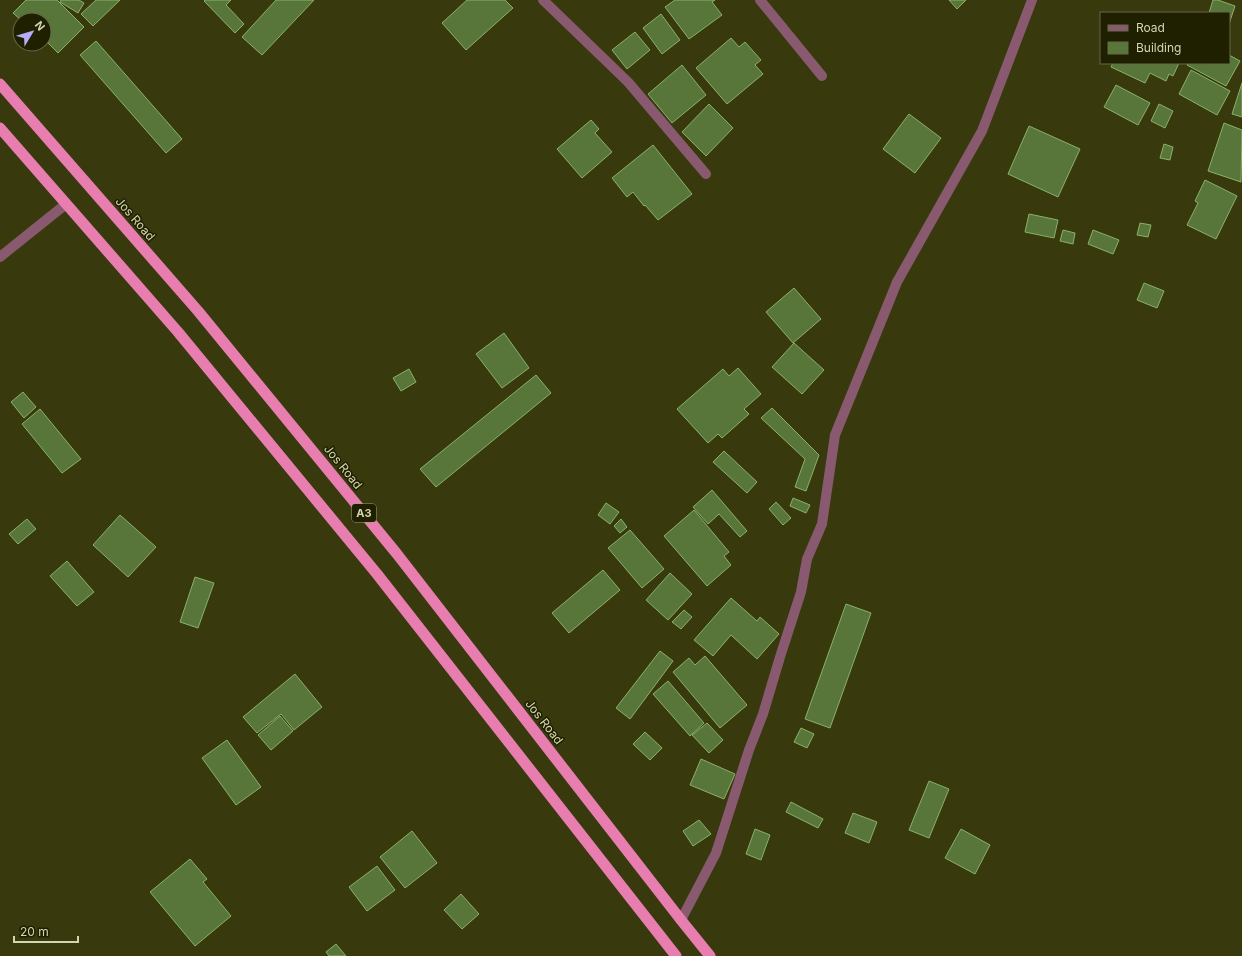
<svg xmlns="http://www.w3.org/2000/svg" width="1242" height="956" font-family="Inter,sans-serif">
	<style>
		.building { fill: #58763a; stroke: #8bb169 }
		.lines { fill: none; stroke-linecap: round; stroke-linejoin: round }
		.minor { stroke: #89596f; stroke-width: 10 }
		.trunk { stroke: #e87eb0; stroke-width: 11 }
		.labels { text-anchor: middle; stroke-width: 3; stroke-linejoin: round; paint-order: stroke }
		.shield { fill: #1f2000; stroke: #9d9f7a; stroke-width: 1 }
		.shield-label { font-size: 11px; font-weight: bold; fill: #d3d6ae }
		.street-label { font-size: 12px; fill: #d3d6ae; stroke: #1f2000 }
	</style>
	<rect width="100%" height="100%" fill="#38390d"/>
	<path class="building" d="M26,0h31l27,27 -26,26 -14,-14v-19h-23l-8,-7z
		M61,0h18l5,3 -6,10 -18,-11z
		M96,0h24l-27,26 -12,-12z
		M205,0h26l-5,5 18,19 -9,9 -31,-32z
		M276,0h38l-52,55 -20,-18z
		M467,0h38l8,8 -47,42 -24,-27z
		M675,0h40l-3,2 10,13 -33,24 -24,-32z
		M949,0h17l-9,9z
		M1213,0h5l17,6 -6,18v-11h-20z
		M661,14l19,26 -18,14 -19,-26z
		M635,32l15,18 -23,19 -15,-19z
		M731,38l8,9 6,-5 16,18 -6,5 8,9 -36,30 -31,-36z
		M96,41l86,98 -16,14 -86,-98z
		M1229,55l11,6 -14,25 -39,-21 1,-2h41z
		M1113,63h66l-6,13 -4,-2 -3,7 -16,-8 -5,10 -34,-16z
		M682,65l24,30 -34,28 -24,-29z
		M1191,70l39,21 -13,24 -38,-21z
		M1242,83v34l-10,-3z
		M1116,85l34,18 -12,22 -34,-18z
		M709,104l24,24 -27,28 -24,-24z
		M1159,104l14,7 -8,17 -14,-7z
		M909,114l32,24 -26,35 -32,-24z
		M591,120l8,9 -4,4 17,19 -30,26 -25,-29z
		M1224,123l18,7 -1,52 -33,-11z
		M1029,126l51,23 -22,48 -50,-23z
		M1164,144l9,3 -3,13 -10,-2z
		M653,145l39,49 -34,26 -13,-15 -1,1 -11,-14 -6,5 -15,-19z
		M1205,180l32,16 -21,43 -29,-14 11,-22 -3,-2z
		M1029,214l29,6 -4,18 -29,-6z
		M1140,223l11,2 -3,12 -11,-2z
		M1063,230l12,3 -2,11 -13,-3z
		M1093,230l26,10 -6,14 -25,-10z
		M1144,283l20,8 -7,17 -20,-8z
		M794,288l27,31 -28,24 -27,-31z
		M504,333l25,35 -27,20 -26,-34z
		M794,343l30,27 -22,24 -30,-27z
		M738,368l23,26 -17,15 5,5 -27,24 -4,-4 -10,9 -31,-34 46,-40 6,7z
		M409,369l7,13 -15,9 -8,-13z
		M536,375l15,18 -115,94 -16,-18z
		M23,392l13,15 -12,11 -13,-16z
		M772,408l47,47 -13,36 -11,-4 10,-28 -44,-41z
		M40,409l41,50 -19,14 -40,-49z
		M724,451l33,31 -10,11 -34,-31z
		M712,490l35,41 -7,6 -21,-23 -11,10 -15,-17z
		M793,498l17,7 -4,8 -16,-7z
		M776,502l15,16 -8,7 -14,-16z
		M606,503l13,9 -9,12 -12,-9z
		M694,510l35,42 -5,4 7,9 -24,21 -43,-50z
		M120,515l36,32 -28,30 -35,-32z
		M27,519l9,10 -18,15 -9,-10z
		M621,519l6,8 -7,6 -6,-7z
		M630,530l34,39 -22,19 -34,-40z
		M67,561l27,31 -17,14 -27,-30z
		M603,570l17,20 -51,43 -17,-20z
		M670,573l22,21 -24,26 -22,-20z
		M195,577l19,6 -16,45 -18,-6z
		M731,598l26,23 3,-4 19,17 -22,25 -26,-24 -18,21 -19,-16z
		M846,604l25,9 -41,115 -25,-9z
		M684,610l8,7 -11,12 -9,-7z
		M660,651l13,10 -43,58 -14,-11z
		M705,656l42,49 -27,23 -47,-56 16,-14 6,7z
		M295,674l27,33 -28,23 -13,-16 -24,19 -14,-16z
		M668,681l36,42 -14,13 -37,-42z
		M280,716l13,15 -22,19 -13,-15z
		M707,723l16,17 -14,13 -17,-18z
		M801,728l13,6 -7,14 -13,-6z
		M645,732l17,16 -12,12 -17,-16z
		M227,740l34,47 -25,18 -34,-47z
		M701,759l34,15 -11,25 -34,-14z
		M929,781l20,8 -20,49 -20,-8z
		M791,802l32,17 -5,9 -32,-16z
		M853,813l24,9 -8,21 -24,-10z
		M699,820l12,14 -18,12 -10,-15z
		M755,829l15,6 -9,25 -15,-6z
		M961,829l29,16 -15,29 -30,-16z
		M412,831l25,32 -32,25 -25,-31z
		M190,859l17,20 -4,3 28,34 -36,30 -45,-54z
		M377,866l18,24 -28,21 -18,-24z
		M461,894l18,20 -17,15 -18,-19z
		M336,944l10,12h-17l-3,-4z"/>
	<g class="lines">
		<path class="minor" d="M543,0l85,82 78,92
			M760,0l62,76
			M0,257l66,-53
			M681,920l35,-67 33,-103 14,-36 17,-57 21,-65 6,-33 15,-35 13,-89 62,-153 85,-151 50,-131"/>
		<path class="trunk" d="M0,84l198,227 199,243 284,366 29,36
			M0,128l178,204 199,242 299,382"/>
	</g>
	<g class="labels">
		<rect class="shield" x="352" y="504" width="24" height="18" rx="3"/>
		<g class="shield-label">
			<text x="364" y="517">A3</text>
		</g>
		<g class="street-label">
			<text transform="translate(135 219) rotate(49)" y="4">Jos Road</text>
			<text transform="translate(343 467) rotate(51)" y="4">Jos Road</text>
			<text transform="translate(544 722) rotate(52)" y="4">Jos Road</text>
		</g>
	</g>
	<rect x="1100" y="12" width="130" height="52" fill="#1f2000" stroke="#676946"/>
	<rect x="1108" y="25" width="20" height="6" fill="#89596f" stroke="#676946"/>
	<text x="1136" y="32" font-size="12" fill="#d3d6ae">Road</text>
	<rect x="1108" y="42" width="20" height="12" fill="#58763a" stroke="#676946"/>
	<text x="1136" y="52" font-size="12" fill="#d3d6ae">Building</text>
	<g transform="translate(32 32) rotate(52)"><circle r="19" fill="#1f2000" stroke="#676946"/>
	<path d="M0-3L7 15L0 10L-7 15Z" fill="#b8abf7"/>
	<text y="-6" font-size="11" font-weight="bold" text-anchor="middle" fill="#d3d6ae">N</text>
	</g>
	<path d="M14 936v6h64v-6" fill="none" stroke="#d3d6ae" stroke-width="2"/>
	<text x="20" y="936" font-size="12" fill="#d3d6ae" stroke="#1f2000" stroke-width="3" paint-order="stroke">20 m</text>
</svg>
